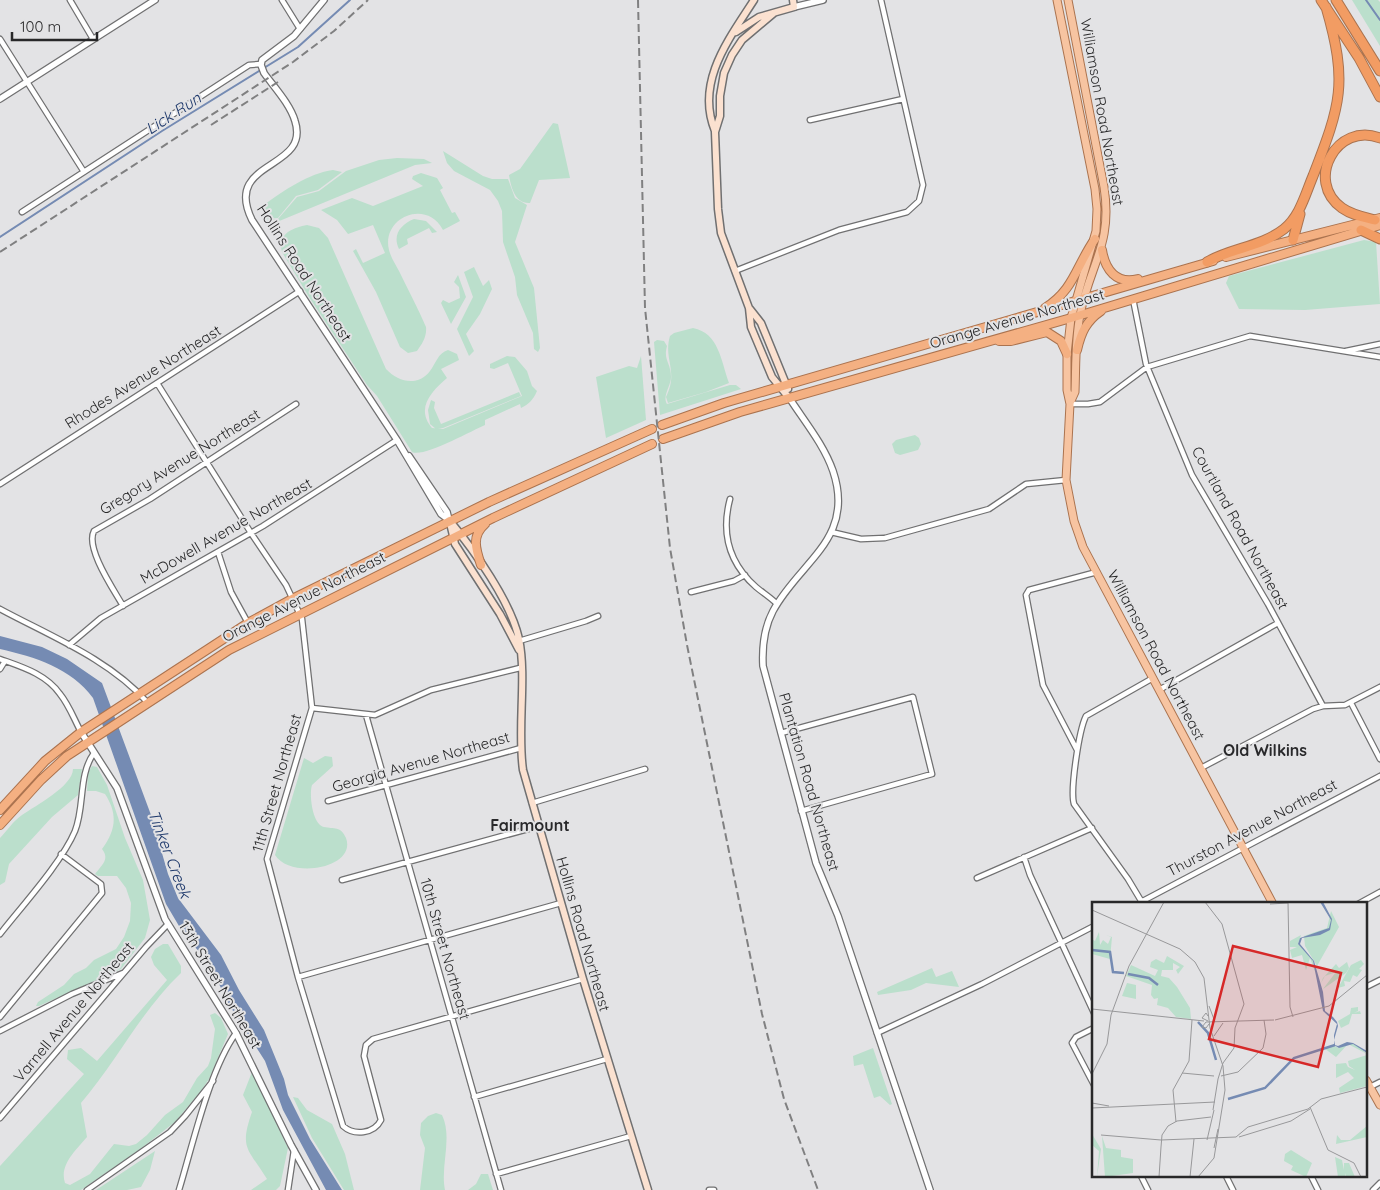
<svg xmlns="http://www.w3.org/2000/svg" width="1380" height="1190" font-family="Quicksand,sans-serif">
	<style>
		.green { fill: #bbdfcc }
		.water { fill: #758bb3 }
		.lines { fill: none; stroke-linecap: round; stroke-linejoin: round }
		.stream { stroke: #758bb3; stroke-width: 2 }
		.minor-casing { stroke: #707071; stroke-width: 7 }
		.tertiary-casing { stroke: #707071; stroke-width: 8 }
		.secondary-casing { stroke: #707071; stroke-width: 9 }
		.primary-casing { stroke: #ab734f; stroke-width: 9 }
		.trunk-casing { stroke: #ab734f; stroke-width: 10 }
		.motorway-casing { stroke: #ab734f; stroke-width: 11 }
		.minor { stroke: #fff; stroke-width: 4.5 }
		.tertiary { stroke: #fff; stroke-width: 5.5 }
		.secondary { stroke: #fbe1d0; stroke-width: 6 }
		.primary { stroke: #f7c4a1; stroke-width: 7 }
		.trunk { stroke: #f4b082; stroke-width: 8 }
		.motorway { stroke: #f29c63; stroke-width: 9 }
		.rail { stroke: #808081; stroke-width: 2; stroke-dasharray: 8 4; stroke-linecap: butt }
		.labels { text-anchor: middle; stroke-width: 4; stroke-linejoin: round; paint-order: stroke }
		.street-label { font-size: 15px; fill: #282829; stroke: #e3e3e5 }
		.water-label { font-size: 16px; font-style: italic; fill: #1c376a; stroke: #e3e3e5 }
		.neighbourhood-label { font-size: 16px; font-weight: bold; fill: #29292b; stroke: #e3e3e5 }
		.inset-river { fill: none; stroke: #758bb3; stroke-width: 2.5 }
		.inset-road { fill: none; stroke: #98989a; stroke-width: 1 }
		.view { fill: #d62828; fill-opacity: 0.15; stroke: #d62828; stroke-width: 2.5 }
		.inset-edge { fill: none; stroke: #282829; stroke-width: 2.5 }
	</style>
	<rect width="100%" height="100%" fill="#e3e3e5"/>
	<path class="green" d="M1352,0h26l2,2v44z
		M553,123l5,1 12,54 -31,2 -9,23c-15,1 -19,-16 -21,-28l11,-6z
		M443,151l40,25 9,3h16l7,19 12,7 -12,37 19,46 6,60 -2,4 -4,-3 -1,-16 -16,-38 -2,-18 -12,-35 -1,-31 -4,-10 -8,-11 -36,-19 -7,-8z
		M397,158l27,1 8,4 -17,2 -143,59h-5l-2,-4 13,-1 19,-22 22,-6 27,-20 33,-11z
		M333,170l9,2 -24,18 -22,6 -18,22 -13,1 -3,-4 2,-10c19,-14 45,-32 69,-35z
		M421,173l16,5 6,10 -3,2 12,23 3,-1 5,9 -17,9c-17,-32 -62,-12 -54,20 2,8 7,15 10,21 9,19 19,37 27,56 1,10 -4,17 -9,24l-9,2 -8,-6 -24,-55 -23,-41 3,-2 7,14 22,-10 -12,-28 -25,9 -11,-14 -16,-10 31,-12 21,8 50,-20 -11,-7 1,-3z
		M414,219l12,2 11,11 -5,1 -3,-5 -22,11 1,5 -9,5c-7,-14 2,-25 15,-30z
		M307,225l12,3 9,10 58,131c12,13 32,18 44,2 6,-8 8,-18 18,-21l9,4 2,6 -18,9 6,9c-15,13 -32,30 -15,50l11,1 79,-33 -14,-33 -14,6 -4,-1v-4l17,-8 8,1 12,14 5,15 5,5c-4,9 -8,13 -16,17l-1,-4 -35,16v5c-14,6 -62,33 -73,27l-35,-56 -10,-11 -58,-88 -27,-45c-5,-18 10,-24 25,-27z
		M1364,240l12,2 4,62 -75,6 -66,-1 -13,-26 3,-7z
		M474,267l9,19 6,-6 3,9 -12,25 -14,20 8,17 -5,5 -12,-27 16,-32 -9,-25z
		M458,275l8,22 -15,27 -10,-21 2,-3 6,3 11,-5 -1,-11 -5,-5z
		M693,328c26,5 28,33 36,55l-23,9 -38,11 -2,-6c13,-26 -3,-38 4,-61l4,-3z
		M657,340l7,1 3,5c-4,14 4,17 4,31 0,9 -9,19 -4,27l63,-19h6l5,4 -81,26 -6,-73z
		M641,356l5,64 -40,18 -10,-61 33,-11 8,2z
		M519,392l2,4 -78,32 -7,1 -6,-5 -2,-14 3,-10 4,2 -1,6 7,16z
		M915,435l4,3 2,6 -3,6 -18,5 -5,-2 -3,-9 4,-4z
		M325,756l7,1 1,9 -21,19c-3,9 0,39 12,42 10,2 17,-1 22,11 11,30 -55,42 -71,17l29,-97 9,5z
		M92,766l5,1 10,18 18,53 18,42 7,40 -5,18 -24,31 -82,37h-3l2,-4 26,-17 10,-11 12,-6 8,-8 22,-11 8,-12 6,-16 1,-18 -5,-15 -9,-12h-19l-3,-2c7,-9 15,-15 7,-25 14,-19 16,-35 3,-55l-9,-3h-9l1,-18z
		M73,769h9l-4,26 -26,22 -43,47 -4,18 -5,3v-47c7,-7 13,-17 22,-23 13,-9 51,-29 51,-46z
		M163,944h5l13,22v7c-40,38 -64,88 -100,130l6,34c-11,13 -28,28 -22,46l5,2 20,-11 24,-30 15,2 7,-2 11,-9 18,-20 18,-13 14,-24 11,-12 3,-8 4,-29 -5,-14 5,-2 6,5 7,16 -19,45 -8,12 -26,31 -36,28 -58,40h-81v-24l84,-92 -17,-15 1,-9 13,-2 16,13 70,-81 -13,-15 -3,-8 4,-8z
		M932,968l4,9 16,-6 7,16 -33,-4 -15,7 -33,5 -1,-3z
		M873,1048l19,56 -2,1 -10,-9 -6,2 -11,-34 -9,2 -1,-10z
		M252,1072l36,76 -8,38 -4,4h-25l16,-11c-19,-31 -28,-30 -15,-67l-9,-17z
		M293,1097l5,1 9,12 25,14 13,30 9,36h-10l-32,-52z
		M436,1113l6,2c11,23 -2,51 3,75h-25l5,-42 -5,-13 1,-12 7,-7z
		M155,1151l-5,19 -9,17 -14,3h-31z
		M481,1174h7l5,16h-25l8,-6z"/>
	<path class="water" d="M0,636l42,11 25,12 35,24 49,132 17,59 10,24 43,57 18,35 25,40 20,49 4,16 22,44 32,51h-16l-43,-80 -18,-49 -37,-58 -16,-34 -33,-43 -13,-22 -73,-206c-22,-30 -58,-41 -93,-49z"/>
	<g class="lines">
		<path class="stream" d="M1366,0l14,20
			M0,237l162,-106 136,-84 52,-47"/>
		<g class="minor-casing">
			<path id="minor" d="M70,0l23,39
				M282,0l18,29
				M0,39l84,133
				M810,120l93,-21
				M22,212l227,-147 12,-1
				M735,271l104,-41 68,-18 12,-11 4,-16 -42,-185
				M1133,299l13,65 46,111 76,129 55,102
				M1346,351l34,-7
				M157,383l94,150 35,52 16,34 10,89 -45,151 31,118 45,149c11,10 31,8 38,-6l-17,-64 2,-11 7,-6 210,-60
				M1070,404h18l12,-2 47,-35 103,-31 130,21
				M0,484l300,-193
				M730,499c-9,34 -1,64 26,88 7,6 14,10 21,17
				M831,532l30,7 24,-1 104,-29 37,-25 40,-4
				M218,552l13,40 17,31
				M691,592l43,-11 11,-6
				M123,606c-9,-16 -38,-58 -29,-75l56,-32 146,-95
				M0,609c50,27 109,50 147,93
				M519,641l67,-20 12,-5
				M69,645l32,-27 162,-92 134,-86
				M0,659c22,8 46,15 60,35 9,11 14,25 21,38
				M0,669l5,-8
				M1159,690l119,-67
				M1351,703l29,56
				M312,708l63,7 56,-25 89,-22
				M366,715l135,475
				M781,733l132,-36 19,77 -131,37
				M1077,750l-34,-65 -17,-90 3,-5 68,-18
				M1201,768l112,-59 10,-3 22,-1 35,-18
				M328,801l193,-53
				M532,803l113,-34
				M1024,857l6,18 64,138
				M977,878l115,-50
				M342,880l197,-54
				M1137,904l243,-128
				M1143,904l-15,-25 -54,-75c-4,-14 5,-74 12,-88l67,-38
				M1358,904l22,-12
				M0,934c22,-28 62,-72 75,-103 10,-25 3,-56 19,-78
				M298,977l263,-74
				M1366,987l14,-7
				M0,1017l102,-124 -1,-9 -40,-30
				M1094,1028l-18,9 -4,6 22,42
				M0,1031l72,-37 51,-21
				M877,1033l105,-49 112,-58
				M1370,1087l10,-5
				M474,1097l133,-38
				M0,1118l146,-171 22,-23
				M496,1174l135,-38
				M1141,1176l7,14
				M1226,1176l7,14
				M1311,1176l7,14
				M87,1190l83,-58 15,-16 28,-35
				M179,1190c14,-46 30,-119 57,-157
				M288,1190l6,-40
				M709,1190h5
				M1373,1190l7,-7"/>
		</g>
		<g class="tertiary-casing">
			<path id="tertiary" d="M324,0l-30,36 -32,24 -1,5 3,8c10,14 26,31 31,48 16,50 -73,38 -43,99l145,220 44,74 8,6
				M794,7l29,-7
				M0,99l155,-99
				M790,399c15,23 34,46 43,72 23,68 -34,91 -60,140 -9,17 -11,36 -10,55l53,197 22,53 92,274
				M409,456l38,56 2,8
				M81,732l36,56 48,131 71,114 55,112 25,45"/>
		</g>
		<g class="secondary-casing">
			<path id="secondary" d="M774,13l-32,27 -10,15 -8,18 -4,23v20l-5,16 3,77 3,24 28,75 2,19 21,50 18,22
				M736,32l23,-15 35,-10 -1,-7
				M715,131c-20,-49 14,-92 39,-131
				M750,309l11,14 27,66
				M449,520c25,30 62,82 70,119 8,39 -2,89 4,131l60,209 65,211
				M450,523l5,21 45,70 19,36"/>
		</g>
		<g class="primary-casing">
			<path id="primary" d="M1057,0l38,189 2,20 -1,22 -25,87 -4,36v36l3,14 -4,76 8,41 9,26 190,357
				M1068,0l36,187c9,57 -14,77 -24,128 -5,25 -4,51 -5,77l-5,11
				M1366,1080l14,25"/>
		</g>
		<g class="trunk-casing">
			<path id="trunk" d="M1102,250c3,19 14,35 36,29
				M1226,257l154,-39
				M1045,308c29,-18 31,-42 50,-69
				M999,341h12l36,-9 14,9 6,13
				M1077,350c4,-17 9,-29 24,-39
				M662,425l62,-22 489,-142
				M663,439l77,-27 331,-94 309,-93
				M481,565c-5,-15 -10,-29 4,-41
				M0,810l45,-49 36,-29 167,-109 46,-25 195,-96 163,-73
				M0,825l41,-45 26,-24 162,-106 264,-132 159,-74"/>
		</g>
		<g class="motorway-casing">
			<path id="motorway" d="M1321,0l38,58 21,39
				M1336,0l44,71
				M1375,220c-12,-3 -23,-5 -33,-12 -38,-27 -5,-87 38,-70
				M1361,230l19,9
				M1293,240l7,-26
				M1207,262c24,-14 54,-15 77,-33 16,-13 21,-34 29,-53 28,-72 35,-93 13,-169"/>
		</g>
		<use href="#minor" class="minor"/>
		<use href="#tertiary" class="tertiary"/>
		<use href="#secondary" class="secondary"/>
		<use href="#primary" class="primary"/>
		<use href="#trunk" class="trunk"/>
		<use href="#motorway" class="motorway"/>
		<path class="rail" d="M638,0l7,308 25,240 17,97 75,369 22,85 34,91
			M211,125l67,-43
			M0,252l293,-190 41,-31 34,-31"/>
	</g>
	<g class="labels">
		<g class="street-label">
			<text transform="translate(1102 112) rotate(80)" y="5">Williamson Road Northeast</text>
			<text transform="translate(304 273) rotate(57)" y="5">Hollins Road Northeast</text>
			<text transform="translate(1017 319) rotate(-16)" y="5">Orange Avenue Northeast</text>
			<text transform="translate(143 377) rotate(-32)" y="5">Rhodes Avenue Northeast</text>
			<text transform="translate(180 462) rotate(-32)" y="5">Gregory Avenue Northeast</text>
			<text transform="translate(1240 528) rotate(61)" y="5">Courtland Road Northeast</text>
			<text transform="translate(226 531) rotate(-30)" y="5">McDowell Avenue Northeast</text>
			<text transform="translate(304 597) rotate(-27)" y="5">Orange Avenue Northeast</text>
			<text transform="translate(1156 655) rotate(62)" y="5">Williamson Road Northeast</text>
			<text transform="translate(421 762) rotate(-16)" y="5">Georgia Avenue Northeast</text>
			<text transform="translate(809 782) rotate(74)" y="5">Plantation Road Northeast</text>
			<text transform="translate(277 783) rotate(-74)" y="5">11th Street Northeast</text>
			<text transform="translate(1252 828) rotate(-28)" y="5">Thurston Avenue Northeast</text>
			<text transform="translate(583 934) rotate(74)" y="5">Hollins Road Northeast</text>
			<text transform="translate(445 949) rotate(74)" y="5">10th Street Northeast</text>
			<text transform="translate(220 985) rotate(59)" y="5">13th Street Northeast</text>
			<text transform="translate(74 1012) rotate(-50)" y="5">Varnell Avenue Northeast</text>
		</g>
		<g class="water-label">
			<text transform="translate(173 113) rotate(-33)" y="6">Lick Run</text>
			<text transform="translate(170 854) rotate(69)" y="6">Tinker Creek</text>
		</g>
		<g class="neighbourhood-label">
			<text x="1265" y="756">Old Wilkins</text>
			<text x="530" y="831">Fairmount</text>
		</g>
	</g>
	<g transform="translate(1092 902)">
		<rect width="275" height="275" fill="#e3e3e5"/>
		<path d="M239,9l8,16 -22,39 -12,-20 -1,-10 23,-8zM7,30l1,13 3,-5 5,4 3,-7 -5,-2 6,2 -2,22 -18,-5v-15l3,2zM209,33l-3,9 13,14 2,3 3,13 -6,-16 -4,12 -4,-15 -10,3 -2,-8 7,-3h-7v-6zM75,54l17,10 -6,8 -2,-4 4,-3 -7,-4v7h-11l-1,6 8,2 8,9 13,21 1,11 -15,-2 -8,-9 -11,-3 1,-7 -4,1 -3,-4 1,-10 -26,-9 5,-11 24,11 3,-6 -8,-3 1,-5 5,-3 8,4zM269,58l3,4 -5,5 3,1 -5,7 -4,-2 -3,7 -6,-1 1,5 -7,2 13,-23zM255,60l2,6 -3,5 -23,16 13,-17 -11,4 -4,7 2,-5 13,-14 3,4 -4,3zM35,81l9,2v14l-14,-3zM266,105v4l-4,2 6,-2 1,3h-9l-3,10 -8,4 -3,-7 12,-7 1,-6zM258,141l3,1 6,3 8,7 -19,-10 -12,13 -12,-9 8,-3 7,3 8,-4zM275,153v31l-27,7 -1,-5 15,-10 -6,-6 -12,6v-14l10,-1 2,4 7,3 -6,-4 -1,-5zM275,224v11l-31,7 1,-9 4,5h9zM0,232l9,15 -4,28 2,-26 -7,-6zM10,234l4,12 15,2v7l12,2v14l-28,4zM199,248l21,13 -6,14 -15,-7 2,-4 -9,-5 1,-7zM243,255l7,3 2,10v-7h5l6,14h-9l-1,-4v4h-7z" fill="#bbdfcc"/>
		<path d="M228,0h3l9,17 -2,11 -10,5 -18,3 -2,6 14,17 9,31 2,19 8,6 4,5 1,4 -4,14 1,5 3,1 9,-4 6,1 14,8v2l-14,-9 -14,4 -5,-3v-10l3,-11 -14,-13 -10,-50 -15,-17 2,-6 29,-10 2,-8z" fill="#758bb3"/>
		<path class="inset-river" d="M0,48l18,2 3,20 11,1M36,72l21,4 9,7M106,120l10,11 8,27M136,197l37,-11 29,-30 41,-13"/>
		<path class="inset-road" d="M113,0l17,22 22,80 -9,24 -1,20 -11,15 -5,16 -5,31M196,0l2,105 3,10M178,2l18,-1M0,8l88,39 15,13 9,16 6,50 13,38 2,24 -11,68 -16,19M117,104l6,16M0,107l112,12M183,118l54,-14 38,-31M116,119l-6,-3 4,-5 2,3M117,122l-3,4 -4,-1 4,-5 68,-2M122,134l9,-13M97,159l3,-41M90,171l32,3M0,172l15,-30 4,-29 18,-49 35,-64M129,174l17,-4 25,-24 3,-14 -2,-14M0,201l17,3M218,205l18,43 26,13 7,14M0,206l123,-6M84,220l-3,-32 16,-29M9,233l60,5 75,-3 12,-10 60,-18 13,-10 46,-12M147,235l52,-16 19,-12M115,238l7,-30M69,245l1,-12 6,-9 9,-5 34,-4M122,246l4,-19M67,275l2,-30M98,275l4,-38"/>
		<path class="view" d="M141,44l108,27 -23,94 -109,-28z"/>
		<rect width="275" height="275" class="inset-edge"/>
	</g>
	<path d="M12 32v8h85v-8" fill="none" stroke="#282829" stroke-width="2.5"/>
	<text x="20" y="32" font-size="15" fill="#282829" stroke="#e3e3e5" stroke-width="4" paint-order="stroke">100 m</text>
</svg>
